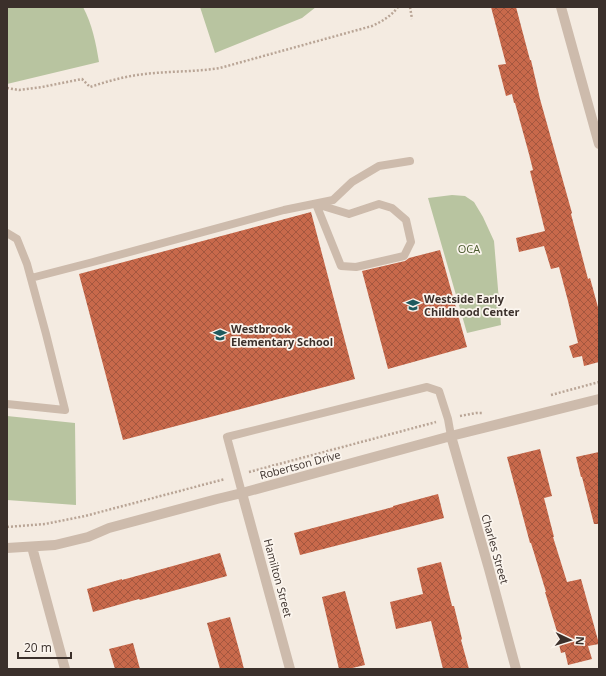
<svg xmlns="http://www.w3.org/2000/svg" width="606" height="676" font-family="'Open Sans',sans-serif">
	<style>
		.green { fill: #b8c4a0 }
		.building { fill: url(#building-cross-hatch) }
		.lines { fill: none; stroke-linecap: round; stroke-linejoin: round }
		.path { stroke: #b9a596; stroke-width: 2.5; stroke-dasharray: 2 2; stroke-linecap: butt }
		.service { stroke: #cdbbac; stroke-width: 8 }
		.minor { stroke: #cdbbac; stroke-width: 10 }
		.labels { text-anchor: middle; stroke-width: 3.5; stroke-linejoin: round; paint-order: stroke }
		.park-label { font-size: 11px; fill: #4a5a2e; stroke: #fbf5ee }
		.poi-label { font-size: 11px; font-weight: bold; fill: #3b302b; stroke: #fbf5ee; text-anchor: start }
		.street-label { font-size: 11px; fill: #3b302b; stroke: #fbf5ee }
	</style>
	<defs>
		<pattern id="building-cross-hatch" width="8" height="8" patternUnits="userSpaceOnUse"><rect width="8" height="8" fill="#c8694b"/><path d="M0 0l8 8M0 8l8-8" fill="none" stroke="#a4573f"/></pattern>
	</defs>
	<rect width="100%" height="100%" fill="#f4ebe1"/>
	<path class="green" d="M7,7h76c9,17 13,36 16,55l-92,22z
		M200,7h116l-14,11 -87,35z
		M452,195l13,1 9,6 9,15 11,24 7,84 -34,8 -39,-135z
		M7,416l68,7 1,82 -69,-5z"/>
	<path class="building" d="M491,7h25l14,53h1l9,39 32,114 -1,1 17,65 2,-1 9,33v51l-15,4 -2,-10 -9,2 -4,-12 9,-3 -10,-42 -9,-34 -8,2 -7,-23 -25,6 -3,-14 29,-7 -15,-60 3,-1 -4,-16 -14,-51h-1l-2,-9 -6,2 -8,-31 8,-1z
		M311,212l44,167 -232,61 -44,-166z
		M440,250l27,97 -79,22 -26,-98 43,-10 4,-3z
		M540,449l12,47 -8,2 10,39h-1l14,45 14,-3 12,43 6,22 -11,2 4,13 -24,6 -3,-13 -4,1 -4,-18h1l-13,-43h1l-15,-49h-1l-23,-86z
		M599,452v72h-5l-12,-47h-1l-5,-20z
		M438,494l6,24 -144,37 -6,-22 99,-26v-1z
		M220,553l7,23 -87,24 -1,-1 -46,13 -6,-23 35,-10v1z
		M441,562l11,44h2l8,33 -1,1 8,29h-26l-12,-48 -35,8 -6,-27 33,-8 -6,-26z
		M345,591l20,74 -17,4h-9l-17,-72z
		M230,617l11,40 3,12h-24l-13,-46z
		M133,643l7,26h-25l-6,-20z"/>
	<g class="lines">
		<path class="path" d="M410,7l2,12
			M7,88l12,2 23,-3 40,-8 8,8c18,-6 36,-11 55,-13 25,-3 50,-2 75,-6l152,-42c11,-5 19,-10 26,-19
			M551,395l48,-13
			M460,416l16,-3h7
			M249,472l187,-50
			M7,527l38,-3 40,-8 140,-37"/>
		<path class="service" d="M316,204l33,10 30,-10 13,4 14,12 5,22 -7,14 -48,11 -15,-1z
			M7,233l10,6 10,25 19,70 19,76 -58,-6
			M31,278l62,-16 191,-52 49,-10 19,-18 27,-16 31,-5
			M242,493l-15,-56 200,-50 12,4 9,28 3,17"/>
		<path class="minor" d="M561,7l38,137
			M451,436l38,133 27,100
			M242,493l48,176
			M32,547l33,122
			M7,548l48,-3 33,-8 21,-9 108,-29 25,-6 209,-57 148,-37"/>
	</g>
	<defs>
		<g id="school-bare" transform="scale(1.08)"><path d="M0-5L7-2L0 1L-7-2ZM-4 1L0 2.5L4 1V4Q0 6-4 4Z" fill="#1f5a5e" stroke="#fbf5ee" stroke-width="2.5" paint-order="stroke"/></g>
	</defs>
	<g fill-rule="evenodd">
		<use href="#school-bare" x="413" y="305"/>
		<use href="#school-bare" x="220" y="335"/>
	</g>
	<g class="labels">
		<g class="park-label">
			<text x="469" y="253">OCA</text>
		</g>
		<g class="poi-label">
			<text x="424" y="303">Westside Early<tspan x="424" dy="13">Childhood Center</tspan></text>
			<text x="231" y="333">Westbrook<tspan x="231" dy="13">Elementary School</tspan></text>
		</g>
		<g class="street-label">
			<text transform="translate(300 465) rotate(-15)" y="4">Robertson Drive</text>
			<text transform="translate(495 549) rotate(74)" y="4">Charles Street</text>
			<text transform="translate(278 578) rotate(75)" y="4">Hamilton Street</text>
		</g>
	</g>
	<rect width="606" height="676" fill="none" stroke="#3b302b" stroke-width="16"/>
	<g transform="translate(570 640) rotate(94)" stroke="#fbf5ee" stroke-width="3" paint-order="stroke">
	<path d="M0-3L7 15L0 10L-7 15Z" fill="#3b302b"/>
	<text y="-6" font-size="11" font-weight="bold" text-anchor="middle" fill="#3b302b">N</text>
	</g>
	<path d="M18 652v6h53v-6" fill="none" stroke="#3b302b" stroke-width="2"/>
	<text x="24" y="652" font-size="12" fill="#3b302b" stroke="#fbf5ee" stroke-width="3" paint-order="stroke">20 m</text>
</svg>
